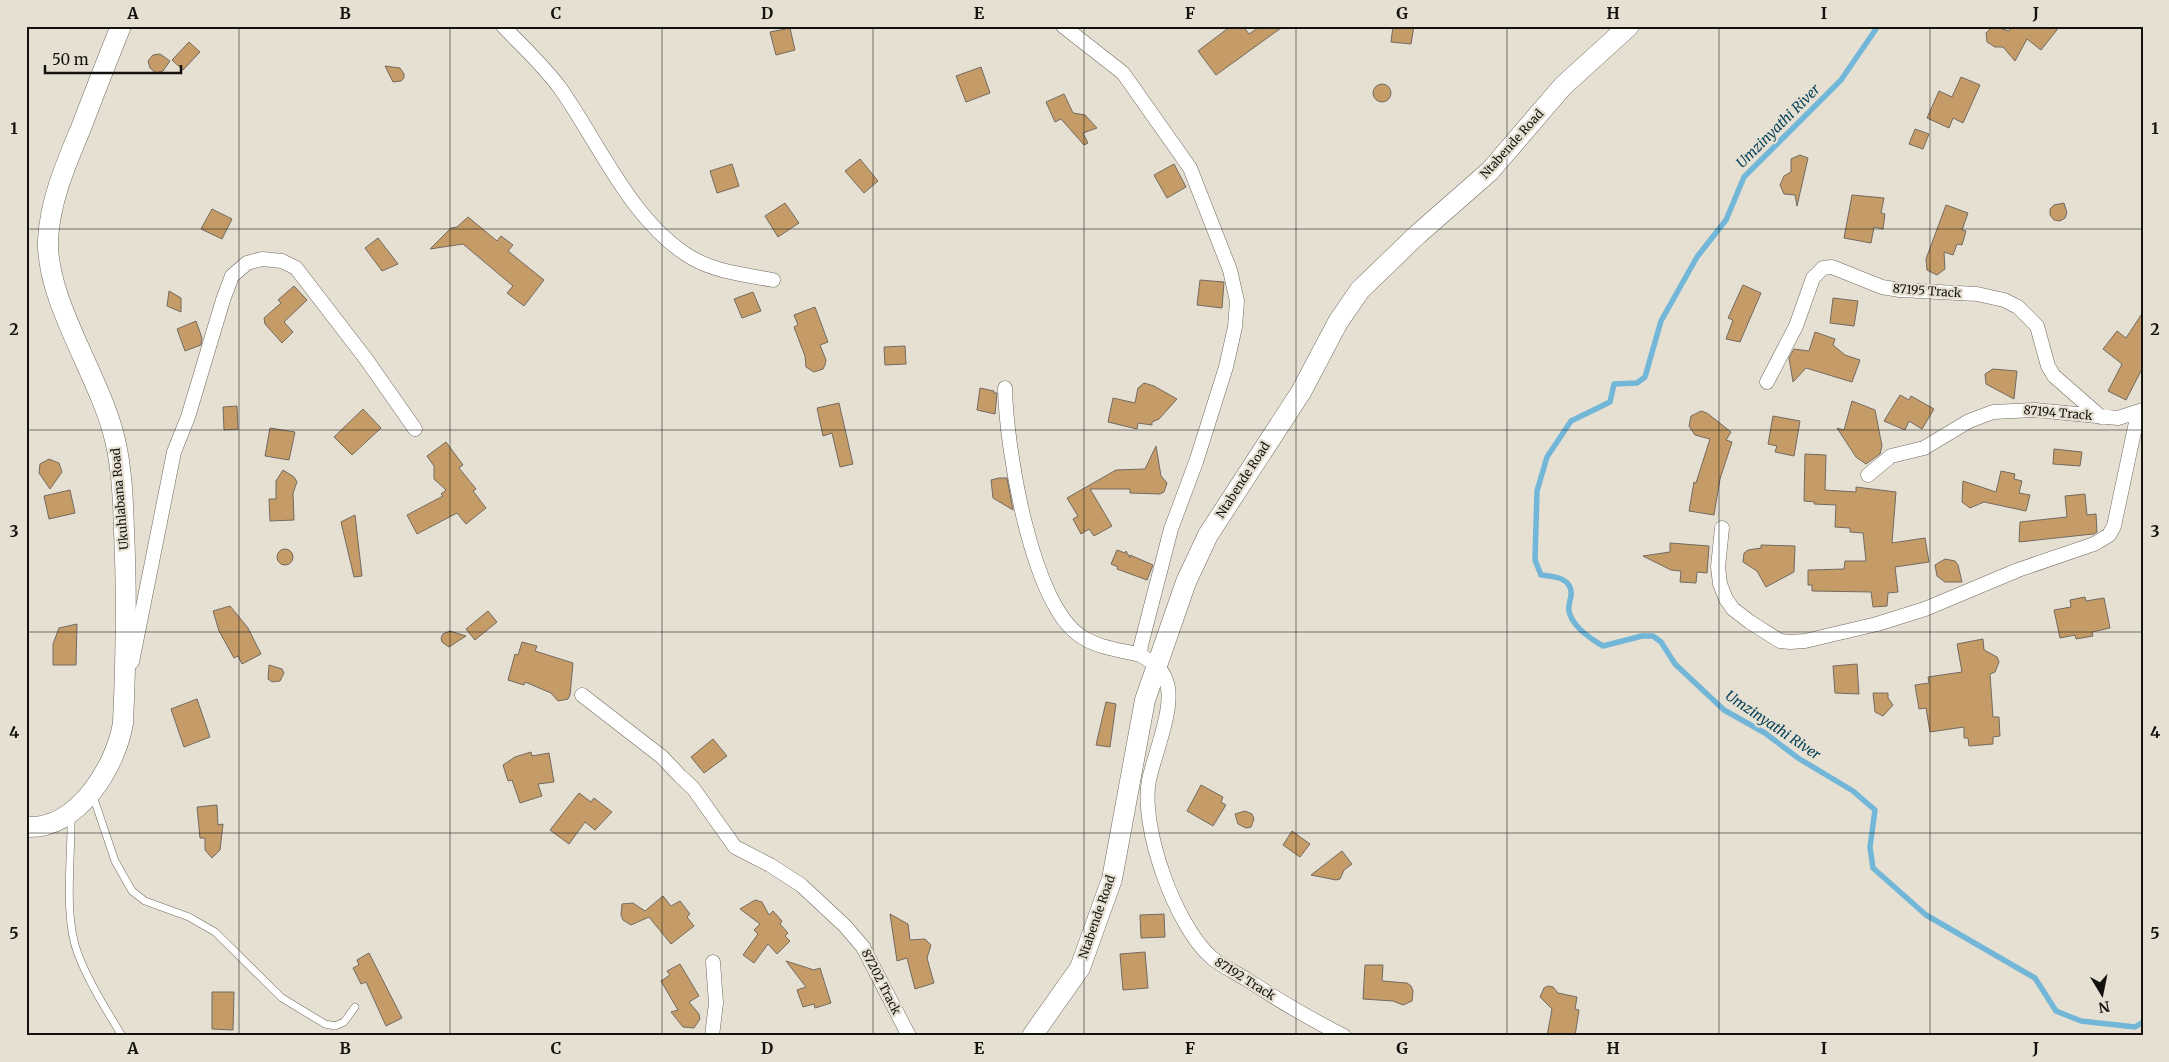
<svg xmlns="http://www.w3.org/2000/svg" width="2169" height="1062" font-family="Merriweather,serif">
	<style>
		.lines { fill: none; stroke-linecap: round; stroke-linejoin: round }
		.stream { stroke: #72b6d8; stroke-width: 5.5 }
		.building { fill: #c59c67; stroke: #736a60 }
		.lane-casing { stroke: #716b60; stroke-width: 8 }
		.street-casing { stroke: #716b60; stroke-width: 15 }
		.secondary-casing { stroke: #716b60; stroke-width: 21 }
		.lane { stroke: #fff; stroke-width: 7 }
		.street { stroke: #fff; stroke-width: 14 }
		.secondary { stroke: #fff; stroke-width: 20 }
		.grid { fill: none; stroke: #14120e; stroke-width: 1; stroke-opacity: 0.55 }
		.labels { text-anchor: middle; stroke-width: 4.5; stroke-linejoin: round; paint-order: stroke }
		.street-label { font-size: 12px; fill: #14120e; stroke: #e6e0d3 }
		.water-label { font-size: 14px; font-style: italic; fill: #044159; stroke: #e6e0d3 }
		.neatline { fill: none; stroke: #14120e; stroke-width: 2 }
		.grid-label { font-size: 16px; text-anchor: middle; font-weight: bold; fill: #14120e }
	</style>
	<rect width="100%" height="100%" fill="#e6e0d3"/>
	<g class="lines">
		<path class="stream" d="M1878,26l-37,54 -97,97 -18,43 -29,37 -36,64 -16,56 -8,6 -23,1 -4,18 -39,19 -24,36 -10,34 -2,69 6,15c13,1 32,3 30,21 -1,4 -3,11 -2,15 3,16 22,28 34,35l39,-10h11l8,6 14,22 49,46 41,23 33,25 55,33 22,19 -5,37 3,21 53,47 109,63 21,33 25,10 54,6 8,-5"/>
	</g>
	<path class="building" d="M1231,26h12l6,8 12,-8 20,2 -65,47 -18,-24z
		M1393,26h21l-3,18 -20,-2z
		M1993,26l16,5 2,-5h49l-19,24 -14,-11 -12,22 -12,-14h-8l-8,-5 -1,-9z
		M790,28l5,22 -19,5 -6,-23z
		M189,42l11,10 -17,18 -11,-10z
		M160,54l10,7 -7,10 -7,2 -6,-5 -2,-7 5,-6z
		M385,66l15,2 4,6v4l-3,3 -8,1z
		M981,67l9,26 -24,9 -10,-26z
		M1961,77l19,8 -17,38 -10,-5 -4,10 -22,-10 12,-27 13,6z
		M1373 93a9 9 0 1 1 18 0a9 9 0 1 1-18 0Z
		M1064,94l9,19 12,2 12,13 -14,5 5,10 -4,2 -23,-26 -6,3 -9,-20z
		M1915,129l14,5 -6,15 -14,-5z
		M1800,155l8,3 -11,48 -2,-11 -11,-1 -4,-9 4,-9 7,-4v-13z
		M860,159l18,22 -14,12 -19,-22z
		M732,164l7,22 -22,7 -7,-22z
		M1174,164l12,23 -19,11 -13,-23z
		M1852,195l32,3 -3,15 4,1 -2,15 -9,-2 -3,16 -27,-5z
		M785,203l14,20 -21,14 -13,-21z
		M2064,203l3,10 -2,5 -5,3 -6,-1 -4,-5v-6l4,-4z
		M1946,205l22,8 -6,17 4,1 -4,14 -5,-1 -4,11 -9,-3 1,17 -8,6 -10,-5 -1,-11z
		M212,209l20,10 -10,20 -21,-10z
		M468,217l29,24 4,-5 12,9 -5,6 36,29 -20,26 -17,-13 6,-7 -50,-42 -33,5 21,-21 6,-1z
		M378,238l20,26 -16,7 -17,-23z
		M1200,280l24,2 -2,26 -25,-3z
		M1743,285l18,8 -21,49 -14,-3 7,-19 -5,-2z
		M294,286l13,14 -23,22 9,10 -11,11 -17,-19 -1,-6 17,-15 -3,-3z
		M169,291l12,7v14l-14,-6z
		M753,292l8,19 -19,7 -8,-19z
		M1833,298l25,3 -4,25 -24,-3z
		M815,307l13,35 -8,3 6,15 -1,5 -2,4 -9,3 -8,-5 -1,-11 -11,-29 4,-2 -4,-10z
		M2143,312v55l-17,33 -18,-9 14,-27 -19,-15 14,-18 9,7z
		M196,321l6,17 -1,7 -16,6 -8,-22z
		M1815,332l20,7 -2,6 12,10 15,5 -8,22 -46,-14 -13,14 -4,-24 5,-9 15,2z
		M905,346l1,18 -21,1 -1,-18z
		M1993,369l24,2 -3,28 -28,-15 -1,-10z
		M1144,383l10,3 23,13 -18,20 -7,3v3l-14,-2 -1,6 -29,-7 5,-24 22,5 3,-15z
		M980,388l14,3v2h3l-2,21 -18,-4z
		M1900,395l9,5 2,-4 23,13 -12,20 -13,-8 -4,9 -21,-9z
		M1852,401l23,9 7,36 -2,8 -14,10 -10,-7 -19,-29 7,2z
		M839,403l14,61 -13,3 -8,-34 -9,3 -6,-28z
		M237,406l1,23 -14,1 -1,-23z
		M363,409l18,19 -29,27 -18,-18z
		M1701,411l6,2 24,19 -5,8 6,2 -12,37 -6,36 -25,-4 5,-29 2,1 14,-44 -15,-4 -6,-9 2,-10z
		M1773,416l27,5 -6,35 -19,-4 2,-6 -9,-2z
		M270,428l25,4 -6,28 -24,-4z
		M446,442l17,23 -4,3 17,21 -3,2 13,17 -20,16 -9,-11 -40,21 -10,-19 36,-19 -2,-2 5,-4 -12,-11v-13l-7,-10z
		M1156,446l5,30 6,7 -3,9 -4,2 -30,-1v-4h-40l22,37 -18,10 -5,-7 -8,5 -8,-15 5,-3 -11,-18 49,-28 29,-1z
		M2054,449l28,3 -2,14 -27,-2z
		M1805,454l21,1 -1,35 31,2v-5l40,5 -4,51 33,-5 4,24 -34,5 3,25 -10,1 -1,13 -14,1 -2,-15 -59,-1v-6h-4v-15l36,-1 1,-8h21l-3,-28 -13,-1v-4l-15,-1 1,-22 -22,-1 1,-2 -11,-1z
		M49,459l10,4 3,9 -12,17 -11,-16 1,-9z
		M283,470l11,7 3,5 -4,11 1,27 -24,1 -1,-22h7v-18z
		M2001,471l14,3 -1,5 8,2 -3,12 11,2 -4,16 -42,-9 -14,6 -8,-6 1,-21 33,11z
		M999,478h8l6,32 -20,-12 -2,-18z
		M70,490l5,23 -26,6 -5,-23z
		M2085,494l2,21 9,-1 1,18 -4,2 -74,8 1,-20 47,-5 -2,-21z
		M355,515l7,61 -8,1 -13,-55z
		M1670,543l39,3 -2,27 -10,-1 -1,11 -16,-1 1,-11 -10,-1 -28,-14 27,-4z
		M1761,545l34,1 -1,26 -28,15 -9,-16 -14,-9 1,-9 4,-3 13,-2z
		M277 557a8 8 0 1 1 16 0a8 8 0 1 1-16 0Z
		M1117,550l8,3 1,-2 4,7v-3l23,10 -6,15 -30,-11 1,-2 -7,-3z
		M1945,559l10,2 3,4 4,17h-17l-8,-6 -2,-11z
		M2085,597l1,4 18,-3 6,30 -18,4 1,4 -17,3 -1,-4 -15,3 -6,-28 17,-3 -1,-7z
		M230,606l18,22 13,26 -19,10 -4,-8 -4,2 -15,-27 -6,-20z
		M488,611l9,11 -22,18 -9,-11z
		M77,624l-1,41h-23v-21l6,-16z
		M450,631l16,5 -17,11 -7,-5 -1,-4 2,-4z
		M1983,639l1,11 13,7 2,5 -4,10 -5,2 3,43h6l1,19 -7,1v7l-24,2 -1,-8h-4v-11l-34,5 -4,-24 -7,1 -4,-24 14,-2 -1,-6 34,-5 -5,-28z
		M522,642l15,4 -2,5 38,12 -3,32 -2,4 -10,2 -7,-8 -26,-11 -1,3 -16,-5 7,-26 3,1z
		M1857,664l2,30 -24,-1 -2,-27z
		M269,665l13,4 2,4 -4,8 -8,1 -4,-3z
		M1873,693h15v5l5,7 -10,11 -8,-4z
		M197,699l13,38 -26,10 -13,-38z
		M1106,702l10,2 -6,43 -14,-2z
		M713,739l14,17 -23,17 -13,-16z
		M531,752l1,4 17,-3 5,29 -16,2 4,12 -22,7 -8,-23 -4,1 -5,-16 12,-8z
		M1201,785l22,12 -2,5 5,3 -13,21 -26,-15z
		M579,793l12,9 3,-4 18,14 -17,18 -10,-8 -16,22 -19,-14z
		M217,805l1,20 5,-1 -3,26 -8,8 -7,-8v-12h-5l-3,-31z
		M1245,811l7,3 2,5 -3,8 -5,1 -8,-4 -3,-10z
		M1292,831l18,13 -10,13 -17,-12z
		M1342,851l10,13 -8,6 -4,9 -4,1 -25,-5z
		M663,896l8,10 9,-5 10,13 -3,3 7,9 -23,18 -22,-27 -18,8 -8,-5 -2,-5 1,-11 11,-1 12,8z
		M755,900l7,2 7,13 4,-4 9,10 -2,3 8,9 -3,3 5,5 -13,13 -9,-10 -14,19 -11,-8 15,-21 -4,-4 6,-6 -20,-15z
		M890,914l18,10 2,16 15,-1 6,6 -4,13 7,25 -19,6 -8,-31 -10,3z
		M1164,914l1,23 -24,1 -1,-23z
		M1145,952l3,36 -25,2 -3,-36z
		M369,953l33,65 -16,8 -20,-44 -5,2 -8,-16 6,-3 -2,-5z
		M786,961l28,9 6,-2 11,35 -16,5 -1,-4 -11,3 -6,-17 9,-3z
		M680,964l19,32 -10,6 10,12 1,5 -6,9 -11,-1 -12,-15 7,-2 -17,-29 9,-6 -3,-4z
		M1365,965h18l-1,16 25,2 4,3 2,5 -1,10 -9,4 -10,-4 -30,-2z
		M1548,986l5,1 5,6 19,4 -2,12 4,1 -4,26h-28l5,-27 -12,-12 4,-9z
		M212,992h22l-1,38 -21,-1z"/>
	<g class="lines">
		<g class="lane-casing">
			<path id="lane" d="M93,796l22,65 17,30 13,10 44,16 26,15 67,66 43,26 10,2 9,-4 11,-15
				M71,816c1,40 -8,100 7,138 11,29 28,55 44,82"/>
		</g>
		<g class="street-casing">
			<path id="street" d="M503,26c20,21 40,39 57,62 39,55 72,135 132,170 24,14 55,17 81,22
				M1063,26l60,47 67,95 40,102 7,31 -2,26 -9,40 -30,95 -25,67 -30,116 -1,10c15,8 25,15 28,33 4,25 -13,65 -19,92 -9,47 26,145 62,177 10,9 24,15 35,22 32,21 64,40 98,57
				M1767,382l29,-56 17,-48 10,-10 9,-1 50,20 18,3 77,4 27,6 14,7 19,19 11,40 6,10 47,41
				M1005,388c1,57 26,218 77,249 17,11 39,13 58,18
				M1868,475l23,-19 33,-8 45,-27 24,-9 42,-2 83,8 25,-8
				M1722,528l-4,39 2,17 6,15 7,10 17,13 30,19 10,1 15,-1 72,-17 48,-15 93,-39 76,-26 15,-9 5,-9 24,-113
				M132,662l42,-210 14,-35 35,-117 9,-24 15,-13 15,-4 20,2 14,7 70,91 49,70
				M582,695l80,62 18,19 13,12 42,59 35,18 31,20 44,41 18,21 46,89
				M712,1036l4,-33 -3,-41"/>
		</g>
		<g class="secondary-casing">
			<path id="secondary" d="M26,827c52,3 90,-61 97,-104 3,-64 4,-128 1,-193 -1,-30 -2,-61 -9,-90 -14,-62 -69,-138 -67,-200 2,-40 18,-76 33,-112 13,-34 26,-68 40,-102
				M1032,1036l48,-68 32,-89 33,-179 41,-118 22,-47 93,-143 37,-70 22,-32 57,-55 73,-64 73,-85 66,-60"/>
		</g>
		<use href="#lane" class="lane"/>
		<use href="#street" class="street"/>
		<use href="#secondary" class="secondary"/>
	</g>
	<path class="grid" d="M239,26v1010M450,26v1010M662,26v1010M873,26v1010M1084,26v1010M1296,26v1010M1507,26v1010M1719,26v1010M1930,26v1010M26,229h2117M26,430h2117M26,632h2117M26,833h2117"/>
	<g class="labels">
		<g class="street-label">
			<text transform="translate(1512 144) rotate(-48)" y="4">Ntabende Road</text>
			<text transform="translate(1927 291) rotate(4)" y="4">87195 Track</text>
			<text transform="translate(2058 413) rotate(5)" y="4">87194 Track</text>
			<text transform="translate(1243 480) rotate(-57)" y="4">Ntabende Road</text>
			<text transform="translate(120 499) rotate(-95)" y="4">Ukuhlabana Road</text>
			<text transform="translate(1097 917) rotate(-71)" y="4">Ntabende Road</text>
			<text transform="translate(1245 979) rotate(32)" y="4">87192 Track</text>
			<text transform="translate(881 982) rotate(63)" y="4">87202 Track</text>
		</g>
		<g class="water-label">
			<text transform="translate(1778 126) rotate(-45)" y="5">Umzinyathi River</text>
			<text transform="translate(1773 725) rotate(34)" y="5">Umzinyathi River</text>
		</g>
	</g>
	<rect width="2169" height="1062" fill="none" stroke="#e6e0d3" stroke-width="55"/>
	<g transform="translate(2102 994) rotate(170)" stroke="#e6e0d3" stroke-width="4" paint-order="stroke">
	<path d="M0-4L9 19L0 12L-9 19Z" fill="#14120e"/>
	<text y="-8" font-size="14" font-weight="bold" text-anchor="middle" fill="#14120e">N</text>
	</g>
	<path d="M45 65v8h136v-8" fill="none" stroke="#14120e" stroke-width="2.5"/>
	<text x="52" y="65" font-size="15" fill="#14120e" stroke="#e6e0d3" stroke-width="4" paint-order="stroke">50 m</text>
	<rect x="28" y="28" width="2114" height="1006" class="neatline"/>
	<g class="grid-label">
		<text x="133" y="19">A</text>
		<text x="345" y="19">B</text>
		<text x="556" y="19">C</text>
		<text x="767" y="19">D</text>
		<text x="979" y="19">E</text>
		<text x="1190" y="19">F</text>
		<text x="1402" y="19">G</text>
		<text x="1613" y="19">H</text>
		<text x="1824" y="19">I</text>
		<text x="2036" y="19">J</text>
		<text x="14" y="134">1</text>
		<text x="2155" y="134">1</text>
		<text x="14" y="335">2</text>
		<text x="2155" y="335">2</text>
		<text x="14" y="537">3</text>
		<text x="2155" y="537">3</text>
		<text x="14" y="738">4</text>
		<text x="2155" y="738">4</text>
		<text x="14" y="939">5</text>
		<text x="2155" y="939">5</text>
		<text x="133" y="1054">A</text>
		<text x="345" y="1054">B</text>
		<text x="556" y="1054">C</text>
		<text x="767" y="1054">D</text>
		<text x="979" y="1054">E</text>
		<text x="1190" y="1054">F</text>
		<text x="1402" y="1054">G</text>
		<text x="1613" y="1054">H</text>
		<text x="1824" y="1054">I</text>
		<text x="2036" y="1054">J</text>
	</g>
</svg>
